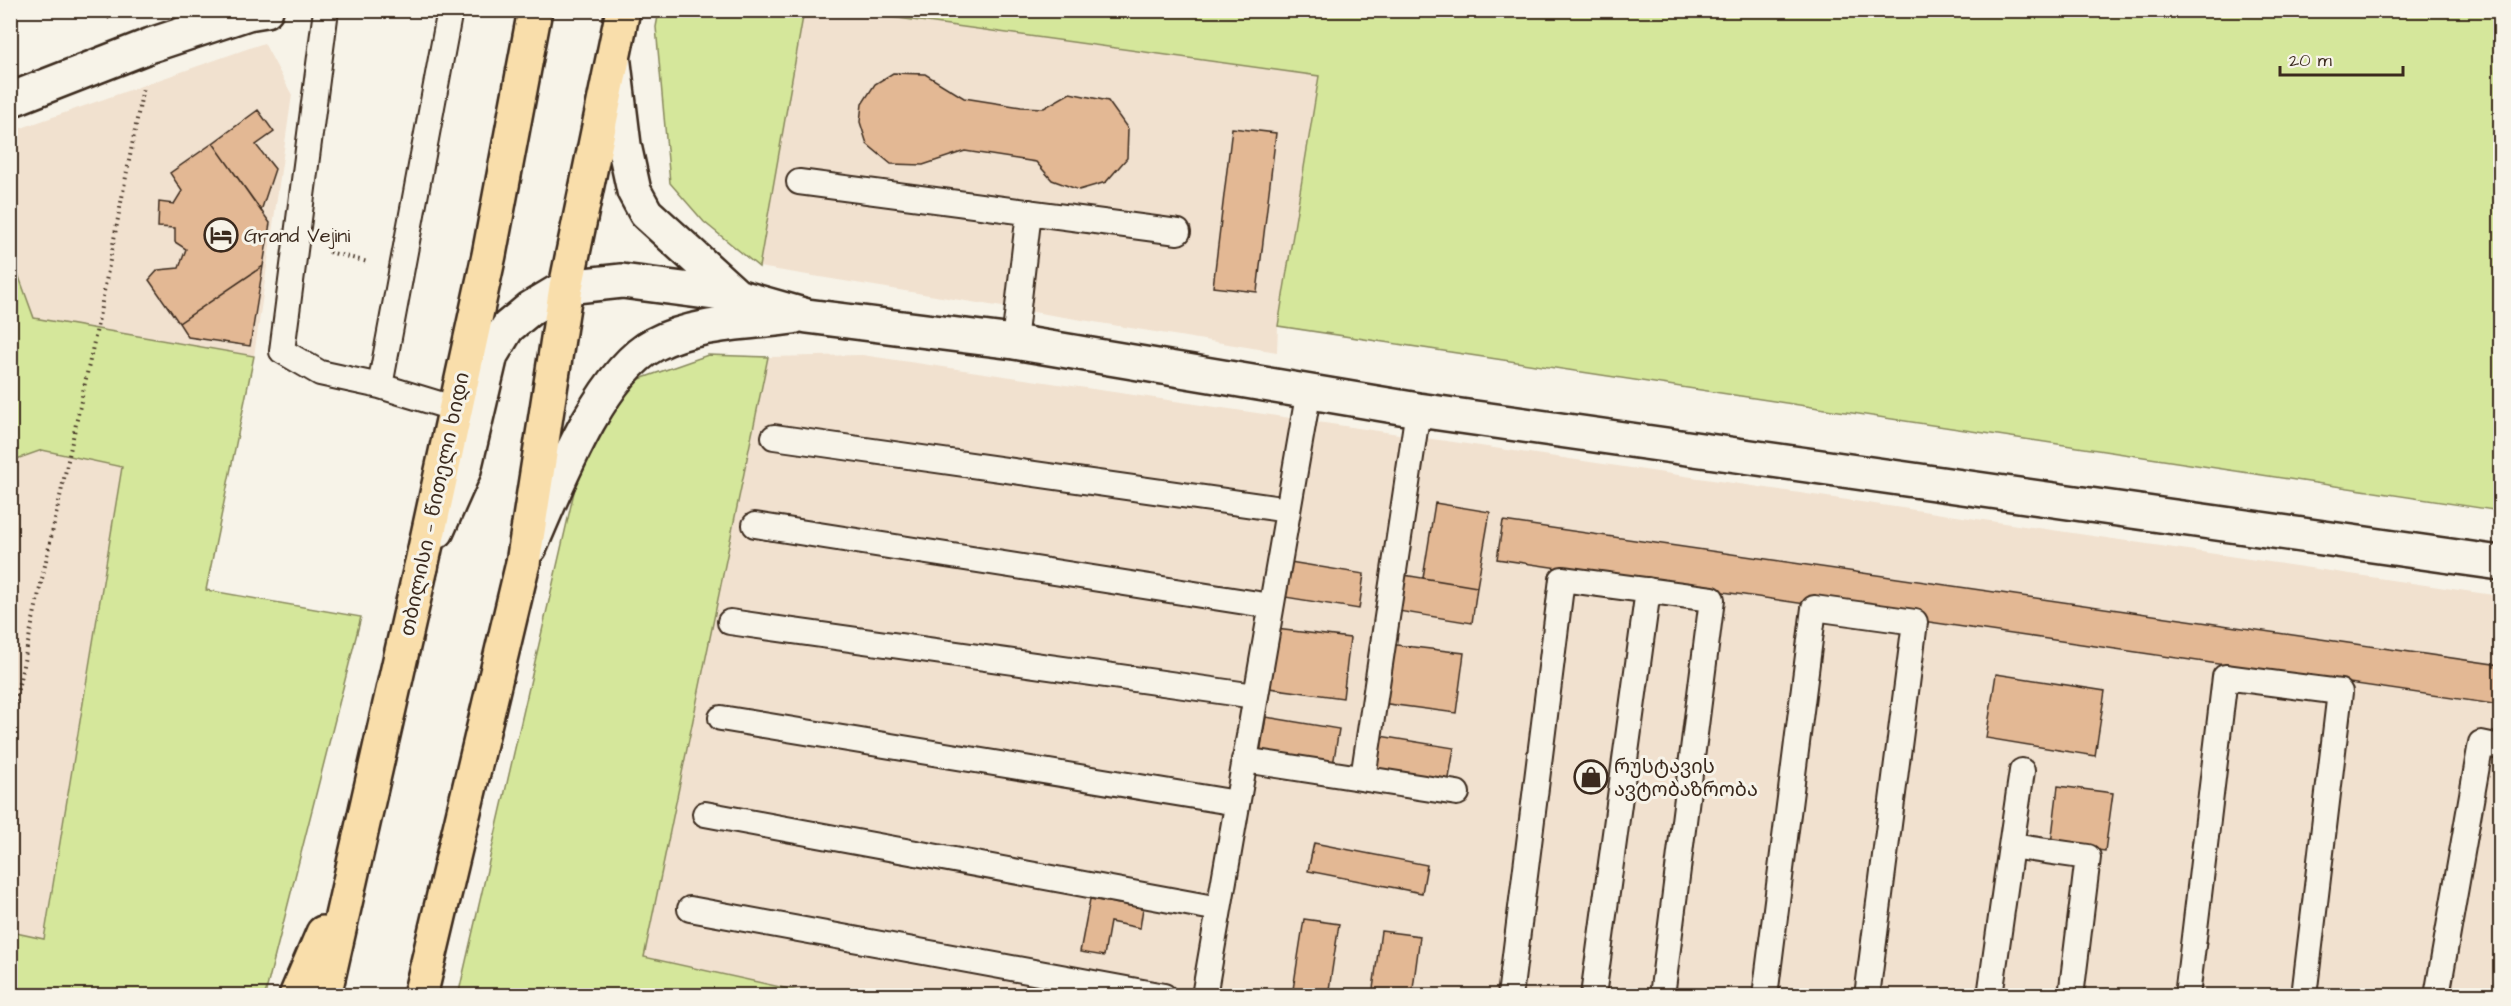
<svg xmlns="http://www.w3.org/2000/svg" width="2511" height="1006" font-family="'Architects Daughter','Noto Sans Georgian',sans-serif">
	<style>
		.built { fill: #f1e1cf }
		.green { fill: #d5e79b; stroke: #88885c; stroke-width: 1.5 }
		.building { fill: #e3b894; stroke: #3b2a1e; stroke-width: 1.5 }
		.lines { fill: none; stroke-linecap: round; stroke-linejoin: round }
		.service-casing { stroke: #3b2a1e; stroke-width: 28 }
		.minor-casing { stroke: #3b2a1e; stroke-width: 38 }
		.trunk-casing { stroke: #3b2a1e; stroke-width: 38 }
		.motorway-casing { stroke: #3b2a1e; stroke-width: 38 }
		.path { stroke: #3b2a1e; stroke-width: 4; stroke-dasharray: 1.5 4.5; stroke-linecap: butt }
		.service { stroke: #f7f3e8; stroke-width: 24 }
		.minor { stroke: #f7f3e8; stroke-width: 33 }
		.trunk { stroke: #f9deab; stroke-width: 33 }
		.motorway { stroke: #f9deab; stroke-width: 33 }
		.labels { text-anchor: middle; stroke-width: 6; stroke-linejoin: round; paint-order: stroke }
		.poi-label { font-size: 20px; fill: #3b2a1e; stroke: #f7f3e8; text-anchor: start }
		.street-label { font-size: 20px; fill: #3b2a1e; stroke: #f7f3e8 }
	</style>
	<rect width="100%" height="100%" fill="#f7f3e8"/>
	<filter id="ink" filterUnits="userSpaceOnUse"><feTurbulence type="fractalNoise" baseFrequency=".0167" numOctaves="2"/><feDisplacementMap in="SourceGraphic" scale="12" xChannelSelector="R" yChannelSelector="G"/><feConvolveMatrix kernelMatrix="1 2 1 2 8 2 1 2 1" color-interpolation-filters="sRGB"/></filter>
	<g filter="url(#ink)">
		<path class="built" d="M804,11h43l473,65 -42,250 -1,26 -518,-85z
			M264,43l28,52 -38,261 -220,-38 -23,-66 -1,-120z
			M862,355l1638,241v399l-1684,1 -172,-38 124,-601z
			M42,450l80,16 -79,474 -32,-8 -1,-471z"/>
		<path class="green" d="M659,11h145l-45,256 -55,-45 -34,-39 -14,-156z
			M847,11h1653v500l-1222,-185 41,-250z
			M10,252l24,66 220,38 -48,234 155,27 -96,378h-254v-63l33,7 78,-472 -80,-17 -31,11z
			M708,355l60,2 -124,600 172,38 -358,1 119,-517 30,-64 27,-34z"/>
		<path class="building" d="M893,73l32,1 39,24 57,9 23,1 26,-15 38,8 20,28 -1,29 -21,24 -27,8 -27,-10 -16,-18 -71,-11 -42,14 -32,-1 -24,-20 -7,-22 2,-18 13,-20z
			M258,110l16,22 -18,13 19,24 -14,42 -48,-68z
			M1232,128l44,5 -19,159 -44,-5z
			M213,143l57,80 -7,43 -84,57 -30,-43 9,-10 21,-2 7,-19 -11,-7v-14l-17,-1 1,-25 15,2 8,-13 -12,-18z
			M263,266l-13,80 -62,-9 -9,-14z
			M1435,503l55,9 -13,75 -54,-9z
			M1503,521l997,144v40l-1003,-146z
			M1290,562l74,12 -5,35 -74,-12z
			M1404,575l73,12 -5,36 -74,-12z
			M1276,629l74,9 -7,60 -74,-10z
			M1388,644l76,9 -8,60 -75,-10z
			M1996,674l109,17 -10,65 -109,-18z
			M1266,717l73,12 -6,36 -73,-12z
			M1380,736l74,12 -6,36 -74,-12z
			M2058,786l55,7 -8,58 -54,-7z
			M1314,843l113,22 -5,28 -114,-22z
			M1090,899l53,9 -3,20 -30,-6 -6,34 -24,-4z
			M1304,919l35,5 -11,72h-36z
			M1381,931l39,5 -8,60h-40z"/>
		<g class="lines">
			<g class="service-casing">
				<path id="service" d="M326,10l-44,341 38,22 60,13 76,23
					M799,182l379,50
					M1014,342l15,-130
					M380,386l70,-376
					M774,437l514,73
					M755,525l516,81
					M730,622l525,74
					M721,718l516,85
					M1244,760l213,33
					M1363,778l55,-368
					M705,814l514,95
					M2011,846l11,-75
					M690,909l474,87
					M1204,996l105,-606
					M1510,996l52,-417 150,20 -50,397
					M1593,996l55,-406
					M1765,996l49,-388 101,14 -48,374
					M1990,996l21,-150 77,11 -17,139
					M2187,996l38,-319 115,15 -36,304
					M2437,996l44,-253 19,4"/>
			</g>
			<g class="minor-casing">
				<path id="minor" d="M614,63l10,82 10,46 12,22 91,83
					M10,100l141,-55 97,-32 18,-3
					M437,531l27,-61 27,-115 17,-28 23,-19 35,-21 56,-6 115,15 70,20 207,26 404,68 1082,153
					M530,547c25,-57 69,-174 125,-203 40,-21 94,-21 138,-27"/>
			</g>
			<g class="trunk-casing">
				<path id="trunk" d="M523,563l43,-276 57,-277
					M421,567l68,-312 46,-245"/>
			</g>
			<g class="motorway-casing">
				<path id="motorway" d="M296,996l27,-63
					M324,996l97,-429
					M420,996l103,-433"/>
			</g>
			<path class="path" d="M99,10l12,9
				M329,252l39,10
				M10,725l87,-397 46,-240"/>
			<use href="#service" class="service"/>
			<use href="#minor" class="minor"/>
			<use href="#trunk" class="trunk"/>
			<use href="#motorway" class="motorway"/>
		</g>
	</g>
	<defs>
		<g id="hotel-ring" transform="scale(1.725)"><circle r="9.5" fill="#f7f3e8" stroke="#3b2a1e" stroke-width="1.5"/><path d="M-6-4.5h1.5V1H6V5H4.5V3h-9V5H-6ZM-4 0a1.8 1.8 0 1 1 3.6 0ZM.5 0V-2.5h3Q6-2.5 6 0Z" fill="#3b2a1e"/></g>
		<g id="shop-ring" transform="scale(1.725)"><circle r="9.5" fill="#f7f3e8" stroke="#3b2a1e" stroke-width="1.5"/><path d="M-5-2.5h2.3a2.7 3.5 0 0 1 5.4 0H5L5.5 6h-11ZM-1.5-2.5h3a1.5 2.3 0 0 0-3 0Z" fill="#3b2a1e"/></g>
	</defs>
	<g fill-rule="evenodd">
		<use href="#hotel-ring" x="221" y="235"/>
		<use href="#shop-ring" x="1591" y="777"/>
	</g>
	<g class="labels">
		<g class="poi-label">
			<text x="244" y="242">Grand Vejini</text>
			<text x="1614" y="773">რუსტავის<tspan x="1614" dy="23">ავტობაზრობა</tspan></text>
		</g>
		<g class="street-label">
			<text transform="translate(434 504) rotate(-78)" y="7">თბილისი — წითელი ხიდი</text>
		</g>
	</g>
	<rect width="2511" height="1006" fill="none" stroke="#f7f3e8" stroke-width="36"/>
	<rect x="18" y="18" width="2475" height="970" fill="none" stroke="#3b2a1e" stroke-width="2" filter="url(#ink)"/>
	<path d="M2280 66v9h123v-9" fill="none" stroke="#3b2a1e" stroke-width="3"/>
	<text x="2289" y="66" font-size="18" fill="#3b2a1e" stroke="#f7f3e8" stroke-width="4.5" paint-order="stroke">20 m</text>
</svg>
